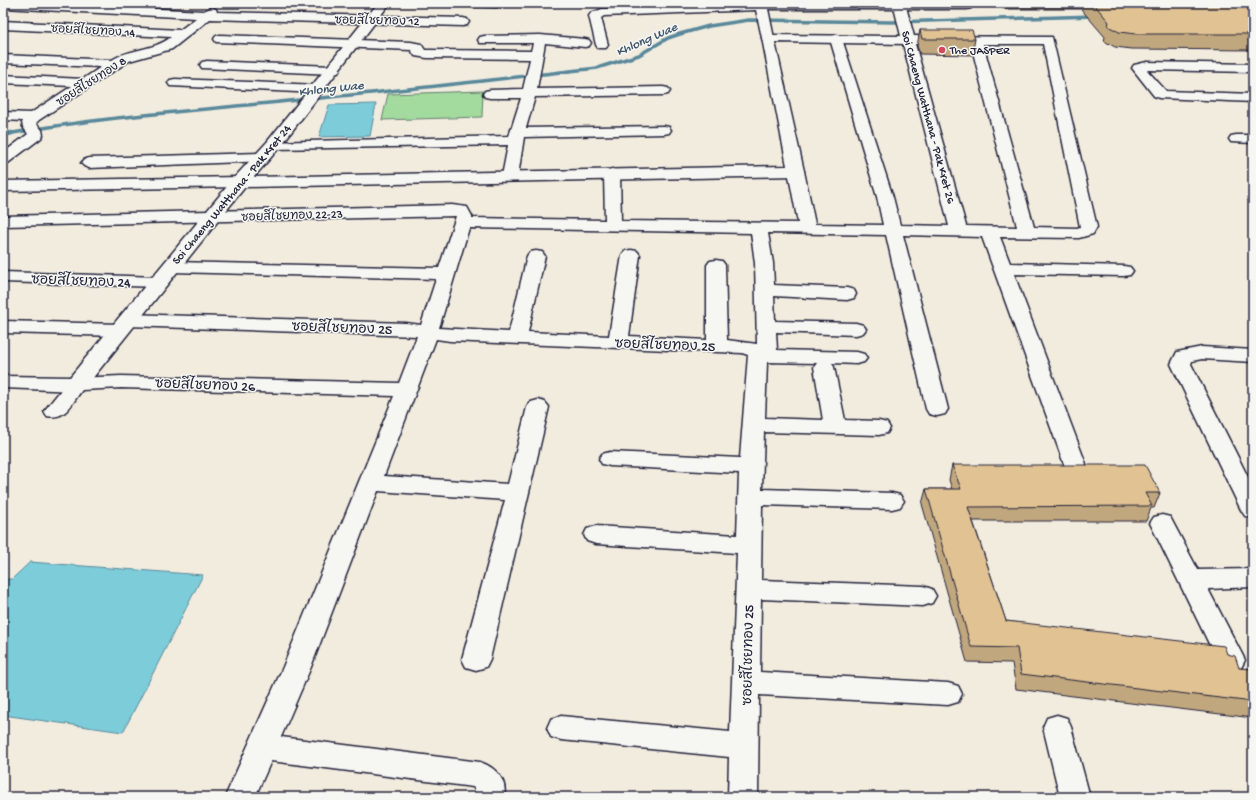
<svg xmlns="http://www.w3.org/2000/svg" width="1256" height="800" font-family="'Gochi Hand','Playpen Sans Thai',sans-serif">
	<style>
		.green { fill: #a3da9e; stroke: #627e6c }
		.water { fill: #7dccd9; stroke: #59889a }
		.lines { fill: none; stroke-linecap: round; stroke-linejoin: round }
		.stream-far1 { stroke: #59889a; stroke-width: 3.5 }
		.stream { stroke: #59889a; stroke-width: 4.5 }
		.minor-casing { stroke: #22223b; stroke-width: 3 }
		.tertiary-casing { stroke: #22223b; stroke-width: 3 }
		.minor { fill: #f6f6f2; fill-rule: evenodd }
		.tertiary { fill: #f6f6f2; fill-rule: evenodd }
		.wall { fill: #c1a77e; stroke: #22223b }
		.building { fill: #e0c293; stroke: #22223b }
		.poi-dot { fill: #d1495b; stroke: #f6f6f2; stroke-width: 1.5 }
		.labels { text-anchor: middle; stroke-width: 3; stroke-linejoin: round; paint-order: stroke }
		.far-street-label { font-size: 12px; fill: #22223b; stroke: #f6f6f2 }
		.far-poi-label { font-size: 12px; fill: #22223b; stroke: #f6f6f2; text-anchor: start }
		.far-water-label { font-size: 13px; font-style: italic; fill: #3d556a; stroke: #f6f6f2 }
		.street-label { font-size: 14px; fill: #22223b; stroke: #f6f6f2 }
	</style>
	<rect width="100%" height="100%" fill="#f2ecdf"/>
	<filter id="ink" filterUnits="userSpaceOnUse"><feTurbulence type="fractalNoise" baseFrequency=".025" numOctaves="2"/><feDisplacementMap in="SourceGraphic" scale="8" xChannelSelector="R" yChannelSelector="G"/><feConvolveMatrix kernelMatrix="1 2 1 2 8 2 1 2 1" color-interpolation-filters="sRGB"/></filter>
	<g filter="url(#ink)">
		<path class="green" d="M483,91l-1,26 -100,3 6,-26z"/>
		<path class="water" d="M376,104l-6,32 -51,1 10,-32z
			M30,562l173,13 -80,157 -120,-17v-136h9z"/>
		<g class="lines">
			<path class="stream-far1" d="M7,134c97,-18 194,-24 292,-34 99,-9 199,-21 298,-32l42,-13 29,-17 12,-4 29,-8 40,-6 143,2 203,-6"/>
			<path class="stream" d="M3,135l9,-2"/>
			<g class="minor-casing">
				<path id="minor" d="M3,3h31l170,8 8,-4 4,2 1,3 246,6 4,1 2,3 -2,3 -4,1 -253,-7 -38,30 -43,12 -90,59 -3,3 6,7 1,5 -2,3 -33,25 -5,2v-12l25,-19 -5,-7 -1,-4 1,-2 -20,-1v-8l28,1 41,-27 -69,-3v-8l80,4 18,-12 -98,-4v-8l109,5c18,-12 42,-9 59,-23l-168,-8v-8l177,9 16,-12 -193,-10z
					M459,3h42l1,1 -2,2 -4,1 -31,-1 -4,-1z
					M751,3h218l4,3 -2,2 -4,1h-199l6,29 -2,3h-8l-2,-3 -6,-28 -152,6 -3,2 7,27 -2,3h-8l-2,-3 -7,-29 2,-3 11,-4z
					M220,35l191,7 10,2 4,6h2l104,1 2,-8h-53l-2,-3 2,-3 4,-1 56,-1 45,4 4,1 2,3 -2,3 -4,1 -40,-4 -8,46 126,-2 5,1 2,3 -2,3 -5,1 -128,2 -9,31 138,-2 5,1 2,3 -2,3 -5,1 -140,3 -6,39 -2,3 -6,2 -6,-2 -2,-3 6,-31 -235,4 -5,-1 -2,-3 2,-3 241,-6 12,-38h-31l-5,-1 -2,-3 2,-3 5,-1 33,-1 7,-30 -103,-1 -12,-2 -4,-6 -195,-8 -2,-3 2,-3z
					M836,35l4,1 2,3 51,158 7,28 49,1 -47,-186 2,-3 4,-1 144,1 45,190 -4,7 -14,4 -79,-1 10,26 114,3 6,1 3,4 -3,4 -6,1 -110,-2 72,190 -3,5 -8,2 -8,-2 -3,-5 -82,-227 -79,-2 45,174 -3,5 -8,2 -8,-2 -3,-5 -40,-174 -118,-2 5,30 1,22 73,3 7,2 2,4 -2,4 -7,2 -73,-4 1,25 81,2 7,2 3,4 -3,4 -7,2 -80,-3 1,18 80,2 7,2 3,4 -3,4 -7,2 -25,-1 2,4 11,53 34,1 8,2 3,5 -3,5 -8,2 -115,-3 -2,57 130,4 8,2 4,6 -4,6 -8,2 -130,-4 -1,75 162,6 9,3 4,7 -4,7 -9,3 -162,-7 -1,73 188,11 10,3 4,8 -4,8 -10,3 -189,-10 -1,102h-30l1,-40 -168,-17 -10,-3 -4,-9 4,-9 10,-3 169,16 7,-179 -141,-9 -9,-3 -3,-6 3,-6 9,-3 141,9 2,-62 -129,-7 -8,-2 -3,-5 3,-5 8,-2 130,6 8,-103 -6,-2 -292,-12 -14,-2 -52,137 124,8 19,-77 4,-5 7,-2 7,2 4,5 -59,252 -4,8 -10,3 -10,-3 -4,-8 43,-159 -127,-9 -67,176 -30,70 199,25c15,5 28,18 24,35h-30l1,-7 -2,-3 -202,-26 -16,36h-30l58,-130 111,-271 -273,-8 -39,2c-10,13 -16,30 -35,26l-3,-5 25,-31 7,-2 45,-2 278,7 18,-47 -289,-10 -7,-2 -3,-4 3,-4 7,-2 278,9 15,2 15,-46 -264,-7 -6,-1 -3,-4 3,-4 6,-1 267,6 17,-52 -453,10v-10l449,-11 15,2 5,9v2l133,2 -1,-46 2,-3 6,-2 6,2 2,3 1,47 177,2 -10,-52 2,-3 6,-2 6,2 2,3 11,53 68,1 -6,-28 -47,-158 2,-3zM915,44h56l46,183 -51,-1zM983,44h60l37,183 -3,1 -43,-1zM469,228l282,5 4,30 2,81 -30,-4 -2,-75 -3,-4 -6,-1 -6,1 -3,4v75l-78,-4 11,-81 -3,-4 -6,-1 -6,1 -3,4 -13,81 -81,-4 17,-76 -3,-4 -6,-1 -6,1 -3,4 -18,76 -70,-4zM767,362l50,1 -3,4 9,53 -58,-2z
					M207,61l126,5 5,1 2,3 -2,3 -5,1 -131,-6 -2,-3 2,-3z
					M1147,62l106,2v8l-106,-2 19,21 87,3v8l-94,-4 -5,-2 -22,-28 2,-3z
					M175,79l143,6 5,1 2,3 -2,3 -5,1 -148,-7 -2,-3 2,-3z
					M1236,135h17v8l-22,-1 -2,-3 2,-3z
					M260,153l5,2 3,3 -3,3 -176,7 -5,-2 -3,-3 3,-3 5,-2z
					M240,177l6,2 2,3 -2,3 -6,2 -237,4v-10z
					M3,272l156,5 6,1 3,4 -3,4 -6,1 -156,-5z
					M3,321l117,3 7,2 3,4 -3,4 -7,2 -117,-3z
					M1202,347l51,3v12l-51,-3 -10,2 -1,3 62,123v31l-8,-2 -4,-6 -70,-146 6,-12z
					M1162,515l8,2 28,53 55,-1v18l-45,2 37,71 -4,8 -10,3 -10,-3 -4,-8 -67,-137 4,-6z
					M1057,715l10,3 4,9 19,70h-30l-17,-70 4,-9z"/>
			</g>
			<g class="tertiary-casing">
				<path id="tertiary" d="M378,3h12l-111,145 -25,29 533,-11 -25,-128 1,-3 138,1 -8,-33h12l10,37 -2,3 -5,1 -133,-2 29,129 -2,3 -6,2 -551,11 -161,202 -8,2 -73,-3v-12l67,1 164,-199 33,-36z"/>
			</g>
			<use href="#minor" class="minor"/>
			<use href="#tertiary" class="tertiary"/>
		</g>
		<path class="wall" d="M998,3h255v47l-121,-1 -17,-2 -11,-6 1,-4 -24,-28h-77z
			M920,30l55,9 -3,16 -52,-1 -3,-8z
			M952,465l208,28 -6,15h-3l-5,13h-173l33,100 221,33 12,14 14,1v49l-237,-29 -4,-26 -45,-1 -45,-158 4,-15h26l-3,-9z"/>
		<path class="building" d="M1093,3h160v31h-117l-17,-2 -11,-6 1,-4z
			M920,30h52l3,9h-53z
			M952,465h193l15,28h-15l7,13 -184,1 38,114 218,25 3,8 8,2 4,12 14,1v33l-232,-28 -4,-26 -46,-1 -45,-158h35z"/>
	</g>
	<circle class="poi-dot" cx="942" cy="50" r="4"/>
	<g class="labels">
		<g class="far-street-label">
			<text transform="translate(377 20) rotate(1)" y="4">ซอยสีไชยทอง 12</text>
			<text transform="translate(93 30) rotate(3)" y="4">ซอยสีไชยทอง 14</text>
			<text transform="translate(91 81) rotate(-33)" y="4">ซอยสีไชยทอง 8</text>
			<text transform="translate(929 117) rotate(75)" y="4">Soi Chaeng Watthana - Pak Kret 26</text>
			<text transform="translate(231 194) rotate(-50)" y="4">Soi Chaeng Watthana - Pak Kret 24</text>
			<text transform="translate(292 215) rotate(-2)" y="4">ซอยสีไชยทอง 22-23</text>
		</g>
		<g class="far-poi-label">
			<text x="950" y="54">The JASPER</text>
		</g>
		<g class="far-water-label">
			<text transform="translate(646 38) rotate(-24)" y="5">Khlong Wae</text>
			<text transform="translate(331 87) rotate(-6)" y="5">Khlong Wae</text>
		</g>
		<g class="street-label">
			<text transform="translate(81 280) rotate(2)" y="5">ซอยสีไชยทอง 24</text>
			<text transform="translate(342 327) rotate(2)" y="5">ซอยสีไชยทอง 25</text>
			<text transform="translate(665 344) rotate(2)" y="5">ซอยสีไชยทอง 25</text>
			<text transform="translate(205 384) rotate(2)" y="5">ซอยสีไชยทอง 26</text>
			<text transform="translate(747 655) rotate(-89)" y="5">ซอยสีไชยทอง 25</text>
		</g>
	</g>
	<rect width="1256" height="800" fill="none" stroke="#f6f6f2" stroke-width="16"/>
	<rect x="8" y="8" width="1240" height="784" fill="none" stroke="#22223b" stroke-width="1.5" filter="url(#ink)"/>
</svg>
